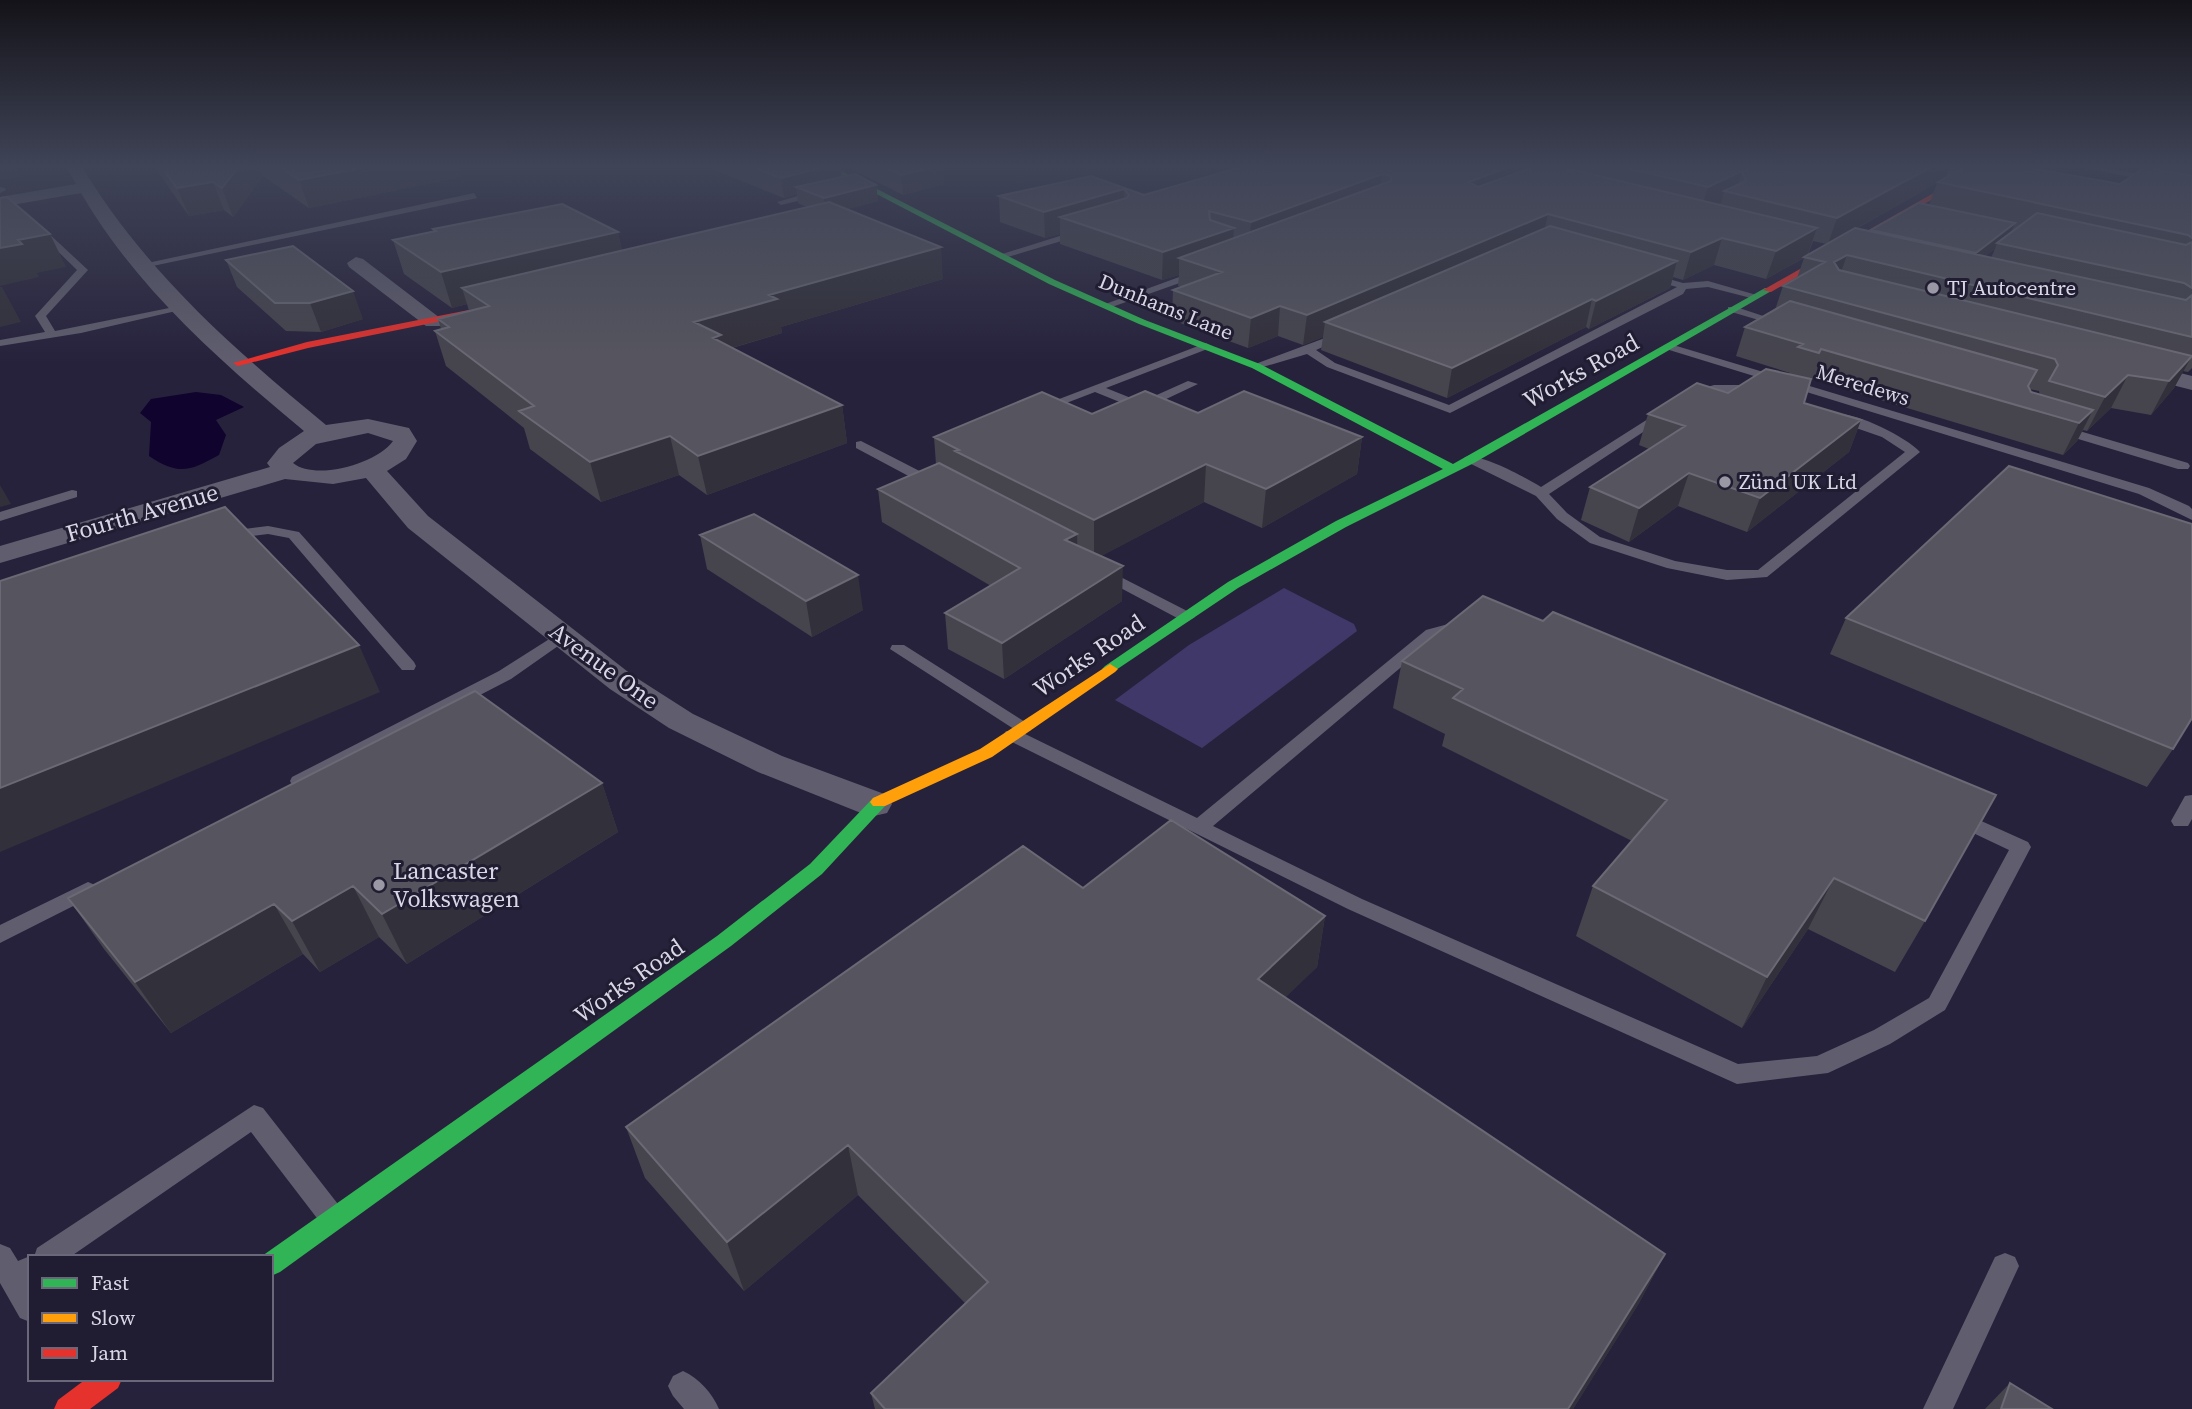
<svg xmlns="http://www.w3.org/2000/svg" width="2192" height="1409" font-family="'Source Serif 4',serif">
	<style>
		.built { fill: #27223c; fill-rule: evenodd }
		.green { fill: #41386a }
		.water { fill: #10032d }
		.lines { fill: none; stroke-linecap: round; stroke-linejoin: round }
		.lane { fill: #605e6e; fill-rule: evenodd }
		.street { fill: #605e6e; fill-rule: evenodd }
		.fast { fill: #30b455; fill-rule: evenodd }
		.slow { fill: #ff9f0a; fill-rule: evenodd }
		.jam { fill: #e5322d; fill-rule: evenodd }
		.wall { fill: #46454e; fill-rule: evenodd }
		.shaded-wall { fill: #32303a }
		.building { fill: #56555f; stroke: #6a6974; stroke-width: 2 }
		.poi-dot { fill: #9a98a5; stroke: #201d32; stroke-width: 2.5 }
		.labels { text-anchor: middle; stroke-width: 6; stroke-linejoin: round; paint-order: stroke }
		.far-poi-label { font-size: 21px; fill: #d9d7e6; stroke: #201d32; text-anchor: start }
		.far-street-label { font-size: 21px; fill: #d9d7e6; stroke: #201d32 }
		.street-label { font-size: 24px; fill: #d9d7e6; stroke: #201d32 }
		.poi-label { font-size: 24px; fill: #d9d7e6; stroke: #201d32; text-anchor: start }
	</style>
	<rect width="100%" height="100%" fill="#24222d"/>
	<path class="built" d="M103,165h2089v1244h-2192v-1202l118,-19zM30,1257h241v122h-241z"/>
	<path class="green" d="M1284,588l70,36 3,7 -155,117 -87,-48 74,-55z"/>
	<path class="water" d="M196,392l25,3 23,12 -28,13 10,15 -7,20c-29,16 -40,21 -70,1l2,-34 -11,-9 11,-14z"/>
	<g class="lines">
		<path class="lane" d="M2070,165h17l105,18v6z
			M0,187l5,1 1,2 -6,3z
			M819,190l3,5 -41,10 -4,-3z
			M474,193l3,5 -334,70 -5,-3z
			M32,218l56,52 -42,46 9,15 129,-26 5,3 -108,25 -81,13v-6l45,-8 -10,-16 42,-46 -47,-46 -30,6v-6z
			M1082,229l5,3 -2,2 -84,25 -5,-3z
			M1201,269l5,3 -1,2 -96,34 -9,-2z
			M1651,274l32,9 25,-2 52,15 -5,3 -47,-12 -22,2 -3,5 -233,119 -123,-46 -20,-13 -51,15 -6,-3 91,-34 4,1v4l-29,13 19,13 114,42 228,-118 -30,-8 -1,-2z
			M1728,307h8l52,17 -5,3 -55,-16z
			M1206,343l6,3 -2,2 -104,40 35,14 47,-21 10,3 -53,25h-8l-42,-17 -52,20 -10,-3z
			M1670,344l479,144 40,18 3,3v11l-53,-26 -473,-145v-4z
			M1714,385h25l23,8 -6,4 -34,-6 -32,11 -6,-4 10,-7z
			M1659,412l10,3 -120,79 18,19 33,24 75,24 52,9h31l147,-118 -23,-15 -49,-17v-6c21,-3 72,22 87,38l-153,125 -40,3 -60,-12 -77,-25 -33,-24 -21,-23 -73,-36 2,-3c19,-3 59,20 76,30z
			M2059,425l129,38 2,3 -2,3h-10l-123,-37 -2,-3z
			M861,441l80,41 2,3 -2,3h-10l-75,-40v-6z
			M72,490l5,1v6l-77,24v-9z
			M268,526l31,6 115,130 2,4 -2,4h-12l-113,-132 -21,-4 -39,5 -7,-4 7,-4z
			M1103,568l90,46 2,3 -8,5 -6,-2 -83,-44 -3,-3 3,-3z
			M1463,620l6,2 2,3 -2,3 -31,8 -225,190 149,73 376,165 79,-8 57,-26 55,-32 80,-148 -57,-27 -3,-5 3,-5 7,-2 69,31 3,5 -86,163 -55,34 -62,29 -91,11 -389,-175 -342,-170 -3,-4 3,-4h11l-127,-82 2,-4h12l129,82 -3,4h-11l178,87 229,-188z
			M562,631l8,5 -2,3 -57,40 -205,106h-14l-2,-4 2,-4 207,-106z
			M2192,795v24l-4,7h-14l-3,-5 14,-25z
			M88,882l7,3 3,5 -3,5 -95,48v-18z
			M254,1105l9,3 78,100 4,9 -4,9 -9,3 -9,-3 -72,-94 -181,125h-36l3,-9z
			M0,1244l10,4 8,13 12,-5 2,1h-2v65l-10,-4 -20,-35z
			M2005,1253l10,4 4,9 -66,143h-30l72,-152z
			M683,1371c16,7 29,22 36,38h-35l-11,-13 -5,-10 5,-10z"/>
		<path class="street" d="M65,165h16c63,105 151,183 245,260l42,-6 41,9 8,13 -11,18 -19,12 41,45 204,159 61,39 89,42 105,39 5,9 -5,9 -13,3 -13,-3 -103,-41 -89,-44 -59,-39 -202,-161 -42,-50 -33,6 -48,-5 -285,84v-17l270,-79 -3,-4 12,-15 25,-17c-83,-69 -168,-143 -223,-238l-81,14v-10l76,-13zM368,433l25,8c-16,23 -78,40 -100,22l23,-19z
			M1910,165h31l35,7 2,3 -8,5 -52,-10z
			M356,257l7,2 77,59 3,4 -3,4h-14l-77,-59 -2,-4z
			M2137,362l55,14v14l-63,-16 -3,-5 3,-5z"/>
		<path class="fast" d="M821,165h9l225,115 90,40 115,44 193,100 312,-176 8,2 -299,173 -128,64 -108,61 -128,86 -8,-5 3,-3 123,-84 108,-61 107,-52 -191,-101 -113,-44 -90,-40z
			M879,796l6,2 3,4 -3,4 -63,68 -91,72 -451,326 -9,4v-19l-9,-1 455,-320 93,-72 63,-66z"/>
		<path class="slow" d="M1110,664l8,5 -3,3 -123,85 -107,49h-12l-3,-4 3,-4 107,-49z"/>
		<path class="jam" d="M1983,165h9l-221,127 -8,-2z
			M489,306l3,1v4l-184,37 -70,18 -5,-3 74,-21z
			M86,1379h36l-4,9 -28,21h-36l4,-9z"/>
	</g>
	<path class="wall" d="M153,165h305l3,12 -152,31 -46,-32 -30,41 -9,-7 -35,6z
		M702,165h138l2,12 34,8 2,16 -31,8 96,70 -162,48 1,6 -50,15 110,57 5,38 -140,52 -28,-20 -78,27 -71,-53 -6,-21 -78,-62 -11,-35 6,-2 -3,-10 31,-8 -2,-7 -15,4 -48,-34 -11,-34 41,-8 -1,-3 185,3 4,19 185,-44 -9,-4 -1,-9 -13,4z
		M844,165h111l-12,3 1,16 -41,11z
		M1237,165h542l14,3 152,10 175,6 31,-16 2,-3h39v203l-4,4 -5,-1 -9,17 -23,27 -40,-7 -24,23 -4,-1 -6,11 -14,14 -252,-76 -7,24 57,17 -12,32 -102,80 -69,-26 -49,36 -48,-22 9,-33 59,-38 -10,-4 9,-31 80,-21 61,-19 1,-1 -54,-17 9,-29 30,-17 8,-24 14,-8 7,-20 -38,21 -52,-14 -31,15 -10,-3 -3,11 -81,41 -3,-2 -139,71 -126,-48 2,-13 -20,8 -25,-9 -30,12 -76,-28 1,-30 8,-3 -3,-1 1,-11 -17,5 -102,-36v-10l-15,4 -45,-16 -1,-26 92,-20 53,19 98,-29zM1937,183l-8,22 -58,25 -1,2 -14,-3zM1813,241l14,3 -19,11zM1995,249l-4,9 -6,-2zM2029,389l10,2 1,4 -9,-3z
		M226,260l137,59 -42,13 -35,-1 -49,-44z
		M1198,413l164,24 -5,37 -95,54 -58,-26 -103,54 21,45 -118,78 -56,-30 -3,-36 46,-27 -109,-64 -4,-33 58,-25 -2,-27 158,-23z
		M700,535l163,75 -51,27 -105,-68z
		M1483,596l442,325 -30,51 -87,-43 -66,99 -166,-92 17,-50 39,-45 -190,-95 3,-12 -52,-26 9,-47z
		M1846,618l327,131 -26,38 -317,-133z
		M602,783l16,49 -211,132 -28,-27 -59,35 -17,-18 -132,79 -67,-84 -36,-51z
		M1083,888l242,28 -8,51 -32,30 380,257 -26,49 -66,106h-698l-4,-16 94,-90 -107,-108 -114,96 -99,-113 -19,-51z
		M2010,1383l42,26h-67z"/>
	<path class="shaded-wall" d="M0,165h29l1,1 -14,2 4,9 -20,3z
		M240,165h19l4,11 -30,41 -11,-29z
		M377,165h81l3,12 -152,31 -10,-28z
		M833,165h7l2,17 -46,5 1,7 -13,4 -3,-20z
		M919,165h36l-12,3 1,16 -41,11 -2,-20z
		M1383,165h50l-42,11 -9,-2 -3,26 -130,49 2,-27z
		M1513,165h14l-3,18 -59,24 4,-25z
		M1935,165h15l-5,14 -117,65 9,-26z
		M1742,171l-6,23 -12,-3 -3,12 -21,10 8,-26z
		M213,182l11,28 -35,6 -12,-28z
		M876,185l2,16 -52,13 -2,-16z
		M1124,189v26l-64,2v17l-15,4 -1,-26z
		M1548,214l-6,27 -217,81 -2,15 -20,8 4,-30z
		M2015,223l-6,14 -12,6 -2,6 -25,19 6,-15z
		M1234,228l-2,27 -53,3v17l-17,5 1,-28z
		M1817,228l-10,28 -41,23 10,-28z
		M618,232l7,33 -163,23 5,16 -15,4 -11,-36z
		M50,234l16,33 -29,6 2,4 -39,9v-38l18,-8z
		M1722,238l-8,27 -31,15 8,-28z
		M941,247l2,32 -162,48 1,6 -58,17 -30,-28 75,-27z
		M1847,255l-10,29 -3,-22z
		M1677,261l-7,27 -81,41 7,-28z
		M0,287h2l19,35 -21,5z
		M353,291l10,28 -42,13 -11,-29z
		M1592,299l-6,28 -139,71 5,-30z
		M1280,306l-2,30 -30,12 3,-30z
		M2192,356l-18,32 -23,27 18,-34z
		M2128,375l-17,33 -24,23 18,-34z
		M842,405l5,38 -140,52 -9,-39z
		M2093,410l-16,31 -14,14 16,-32z
		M1861,420l-12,32 -102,80 13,-34z
		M670,436l9,39 -78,27 -11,-40z
		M1362,437l-5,37 -95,54 4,-39z
		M1206,464l-2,38 -110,58v-40z
		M1689,473l-11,33 -49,36 10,-34z
		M0,485l11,19 -11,3z
		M1077,534l1,34 -13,-28z
		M1123,566l-1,35 -118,78 -2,-36z
		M858,575l5,35 -51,27 -6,-36z
		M359,645l21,47 -380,160v-64z
		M602,783l16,49 -211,132 -25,-50z
		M1834,878l-26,51 -66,99 25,-51z
		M353,886l26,51 -59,35 -28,-51z
		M274,904l29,50 -132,79 -36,-51z
		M1325,916l-8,51 -65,63 6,-51z
		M848,1145l10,50 -114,96 -17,-49z
		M1665,1254l-26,49 -66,106h-5z"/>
	<path class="building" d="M160,165h80l-18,23 -9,-6 -36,6z
		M276,165h101l-78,15z
		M747,165h86l-52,13z
		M880,165h62l-41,10z
		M1248,165h265l-44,17 9,5 61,-22h14l264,63 -41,23 -54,-13 -31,14 -143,-38 -241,101 -27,-9 -29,12 -78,-28 49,-18 -43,-14 212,-77v-5l-9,-2 -131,48 -42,-11 1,9 24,8 -71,24 -103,-35 67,-19 2,-3 -5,-6 -80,23 -45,-16 92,-20 53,19z
		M1613,165h166l14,3 7,-3h135l-98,53 -113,-27 22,-10 -4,-10 -34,16z
		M1969,165h45l106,19 25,-17 47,9v62l-4,-3 -250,-53z
		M855,174l21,11 -52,13 -28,-11z
		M7,197l43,37 -32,6 4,4 -22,4v-50z
		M829,202l112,45 -172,48 8,4 -83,23 27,13 -8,3 129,67 -144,51 -28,-20 -80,26 -71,-51 15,-5 -99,-75 14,-4 -11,-8 51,-13 -27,-18z
		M1919,203l96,20 -39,30 -105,-23z
		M562,204l56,28 -177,40 -48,-32 43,-9 -3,-2z
		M2037,213l149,32 6,-3v46l-8,-5 -187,-40z
		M1550,226l127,35 -81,40 -4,-2 -140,69 -127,-46z
		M1855,228l331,72 6,-5v42l-345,-82 -13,7 5,8 353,86 -23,25 -41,-6 -23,22 -56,-16 9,-16 -3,-6 -272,-73 42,-24 -21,-5z
		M293,246l60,45 -43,12h-35l-49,-43z
		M1790,301l247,69 -9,16 3,6 62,18 -14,13 -258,-74 -2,4 -21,-6 5,-3 -58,-17z
		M1766,369l45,10 -7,24 57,17 -101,78 -71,-25 -50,35 -49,-21 95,-61 -37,-12 49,-31 31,10z
		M1145,391l53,22 46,-22 118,46 -96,52 -60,-25 -112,56 -139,-69 4,-1 -25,-13 108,-45 50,22z
		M939,463l138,71 -12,6 58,26 -121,77 -57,-30 75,-45 -142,-79z
		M2009,466l183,58v194l-19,31 -327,-131z
		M225,507l134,138 -359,143v-207z
		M754,514l104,61 -52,26 -106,-66z
		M1483,596l60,25 10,-9 443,183 -71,126 -91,-43 -67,99 -174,-91 74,-86 -214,-102 10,-9 -61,-28z
		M475,691l127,92 -220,131 -29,-28 -61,35 -18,-17 -139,78 -67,-84z
		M1171,820l154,96 -67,63 407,275 -97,155h-683l-14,-16 117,-111 -140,-137 -121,97 -101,-115 397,-281 60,42z
		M2010,1383l42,26h-51z"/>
	<linearGradient id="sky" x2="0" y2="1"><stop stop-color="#141319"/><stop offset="0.46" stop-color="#3f4457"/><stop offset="1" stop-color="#3f4457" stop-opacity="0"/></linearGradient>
	<rect width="2192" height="362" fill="url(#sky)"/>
	<g class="poi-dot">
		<circle cx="1933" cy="288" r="7"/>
		<circle cx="1725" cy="482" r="7"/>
		<circle cx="379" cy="885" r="7"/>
	</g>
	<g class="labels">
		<g class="far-poi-label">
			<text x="1947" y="295">TJ Autocentre</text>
			<text x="1739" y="489">Zünd UK Ltd</text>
		</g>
		<g class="far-street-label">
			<text transform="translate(1166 307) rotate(22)" y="7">Dunhams Lane</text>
			<text transform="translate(1863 385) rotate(17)" y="7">Meredews</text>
		</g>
		<g class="street-label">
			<text transform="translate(1581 371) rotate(-29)" y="8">Works Road</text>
			<text transform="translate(142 513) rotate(-16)" y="8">Fourth Avenue</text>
			<text transform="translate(1089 656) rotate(-34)" y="8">Works Road</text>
			<text transform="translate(604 666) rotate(36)" y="8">Avenue One</text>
			<text transform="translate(629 981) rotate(-35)" y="8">Works Road</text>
		</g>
		<g class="poi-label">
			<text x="393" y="879">Lancaster<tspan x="393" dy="28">Volkswagen</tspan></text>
		</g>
	</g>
	<rect x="28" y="1255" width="245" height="126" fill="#201d32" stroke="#6a677a" stroke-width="2"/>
	<rect x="42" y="1278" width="35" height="10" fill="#30b455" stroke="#6a677a" stroke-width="2"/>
	<text x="91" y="1290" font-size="21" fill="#d9d7e6">Fast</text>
	<rect x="42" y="1313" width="35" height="10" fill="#ff9f0a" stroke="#6a677a" stroke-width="2"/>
	<text x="91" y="1325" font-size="21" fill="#d9d7e6">Slow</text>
	<rect x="42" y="1348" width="35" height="10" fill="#e5322d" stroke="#6a677a" stroke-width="2"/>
	<text x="91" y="1360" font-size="21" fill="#d9d7e6">Jam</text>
</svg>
